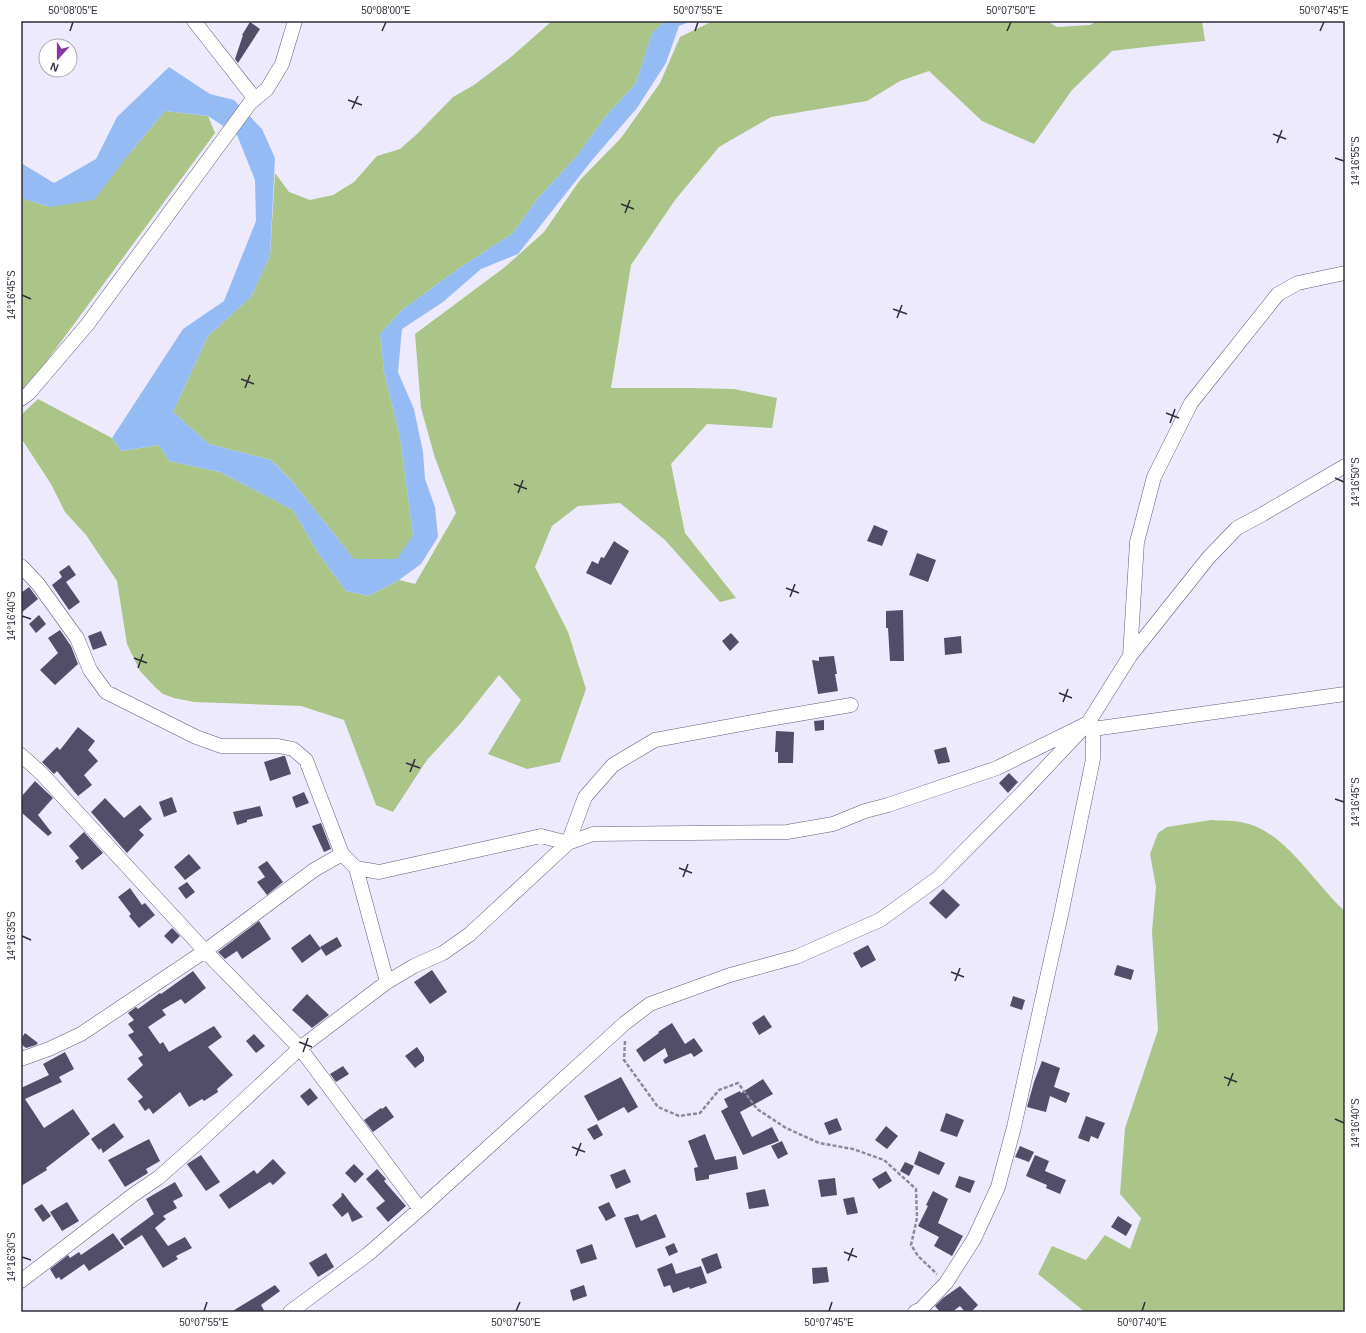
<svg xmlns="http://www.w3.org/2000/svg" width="1366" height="1333" font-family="Helvetica,sans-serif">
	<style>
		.green { fill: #aac587 }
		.water { fill: #95bbf4 }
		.building { fill: #524d68 }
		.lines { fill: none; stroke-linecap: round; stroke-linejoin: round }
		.minor-casing { stroke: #625d79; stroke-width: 15 }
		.path { stroke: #8c8a99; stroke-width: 2.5; stroke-dasharray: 4 2; stroke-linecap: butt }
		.minor { stroke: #fff; stroke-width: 14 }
		.ticks { fill: none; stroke: #302e3a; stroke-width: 1.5 }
		.neatline { fill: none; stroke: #302e3a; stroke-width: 1.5 }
		.ticks-label { font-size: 10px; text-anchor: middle; fill: #302e3a }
	</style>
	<rect width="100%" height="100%" fill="#edeafd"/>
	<path class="green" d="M552,21h113l-13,12 -16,50 -30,33 -30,41 -38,41 -25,35 -55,36 -56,41 -22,24 4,38 16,65 13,98 -16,25 -43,-1 -63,-79 -20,-20 -62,-16 -36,-32 35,-76 43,-39 19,-41 5,-83 14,19 21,8 23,-5 21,-13 23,-26 23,-7 17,-15 36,-37 21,-12 37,-28z
		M713,21h334l10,6 33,-2 7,-4h105l3,20 -42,4 -51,6 -40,39 -38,54 -52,-23 -53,-50 -29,10 -33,20 -96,16 -52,30 -44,53 -44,65 -20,123h79l44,1 43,9 -5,30 -65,-4 -36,40 14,69 51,65 -16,4 -55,-62 -45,-37 -42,3 -26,20 -17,41 33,65 18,57 -26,73 -33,7 -39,-15 33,-54 -22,-25 -39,49 -33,36 -34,52 -17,-7 -32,-85 -43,-14 -107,-4 -20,-4 -11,-4 -8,-7 -15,-16 -13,-27 -10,-63 -31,-46 -21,-23 -14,-28 -30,-46v-23l17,-16 74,39 9,13 38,-6 10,16 51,11 73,38 25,43 28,38 23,5 30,-16 16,4 41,-71 -21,-55 -14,-50 -6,-74 90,-67 39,-35 36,-52 41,-42 39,-55 20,-46z
		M165,111l43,5 7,17 -172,233 -22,25v-193l29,9 79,-53z
		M1211,820c11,1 23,0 34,3 41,9 70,62 100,88v401h-260l-47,-38 14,-28 34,14 19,-25 25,14 11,-31 -21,-24 5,-66 33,-98 -6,-99 4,-44 -6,-33 8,-21 9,-6z"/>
	<path class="water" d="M665,21h26l-12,5 -13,37 -29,45 -44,51 -75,95 -37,15 -38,33 -41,27 -4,43 16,37 9,43 2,27 10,28 3,30 -17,27 -22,16 -30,16 -23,-5 -28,-38 -25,-43 -73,-38 -51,-11 -10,-16 -38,6 -9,-13 71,-109 41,-28 32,-80 -1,-41 -18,-45 -29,-19 -43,-5 -36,43 -35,46 -44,7 -29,-9v-35l33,20 42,-24 21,-42 52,-50 41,27 24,6 28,29 13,29 -5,98 -19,41 -43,39 -35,76 36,32 62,16 20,20 63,79h43l16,-24 -13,-98 -16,-65 -4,-38 22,-24 56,-41 55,-36 25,-35 38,-41 30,-41 30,-33 16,-50z"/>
	<path class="building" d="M250,22l10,7 -22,34 -3,-4 8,-24h-1z
		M874,525l14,6 -6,15 -15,-5z
		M614,541l15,10 -18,34 -25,-12 6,-12 6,3 3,-7 3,1z
		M917,553l19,7 -8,22 -19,-7z
		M69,565l7,10 -10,7 14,20 -11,8 -17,-25 10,-8 -3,-5z
		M29,587l9,12 -17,14v-20z
		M903,610l1,51h-14l-2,-33h-2v-17z
		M39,615l7,9 -10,9 -7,-9z
		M60,630l11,16 7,18 -23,21 -15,-15 18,-17 -10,-15z
		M101,631l6,14 -14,5 -5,-14z
		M731,633l8,9 -9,9 -8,-10z
		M961,636l1,17 -17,2 -1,-17z
		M834,656l3,18h-2l3,17 -20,3 -6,-34 7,1v-4z
		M824,720v10l-9,1 -1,-10z
		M78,727l17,14 -7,9 10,11 -14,14 8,10 -14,11 -21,-25 -3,3 -12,-12 15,-15 3,3z
		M776,731l18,1 -1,31h-15v-11h-3z
		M946,747l4,15 -12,2 -4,-14z
		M283,756h2l6,18 -21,7 -6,-19z
		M1009,773l9,9 -10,11 -9,-10z
		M35,781l18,17 -15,17 14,18 -4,3 -27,-24v-15z
		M304,792l5,11 -13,5 -4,-11z
		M172,797l5,15 -13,5 -5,-15z
		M105,798l19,20 16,-13 12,14 -13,11 5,5 -17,18 -36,-41z
		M260,806l3,10 -16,4v2l-10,3 -4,-13z
		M321,823l10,26 -7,3 -12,-26z
		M84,832l19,21 -21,17 -7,-9 4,-3 -10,-12z
		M189,854l12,14 -16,12 -11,-13z
		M267,861l16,21 -16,13 -10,-13 8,-5 -7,-10z
		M187,882l8,10 -9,7 -8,-11z
		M130,888l12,17 3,-2 10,12 -16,13 -10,-12 2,-2 -13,-17z
		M943,889l17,16 -14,14 -17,-16z
		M259,921l12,18 -29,20 -5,-8 -12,8 -7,-7z
		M172,928l8,8 -8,8 -8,-8z
		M310,934l11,15 -19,14 -11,-15z
		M337,937l5,9 -16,10 -6,-9z
		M868,945l8,15 -15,8 -8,-15z
		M1117,965l17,5 -3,10 -17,-5z
		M432,970l15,22 -17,12 -16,-22z
		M193,971l13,17 -21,16 -4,-5 -19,11 4,5 -18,12 12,17 3,-2 6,10 45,-26 8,11 -14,10 25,28 -16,14 1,3 -14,9 -2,-2 -13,8 -9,-15 -27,22 -4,-6 -4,3 -7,-10 5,-4 -16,-18 16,-14 -5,-7 5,-3 -15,-20 6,-3 -6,-8 6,-4 -6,-7 8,-6 2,2 22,-16 1,1z
		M307,994l22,21 -17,13 -20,-18z
		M1013,996l12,4 -3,10 -12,-4z
		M764,1015l8,12 -13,8 -7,-12z
		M672,1023l13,21 9,-6 9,13 -9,6 -3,-4 -26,11 -2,-4 5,-4 -3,-8 -21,14 -8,-12 23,-17 -1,-1z
		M25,1033l13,10 -2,2 -10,3 -5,-4v-5z
		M254,1034l11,12 -9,7 -10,-12z
		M417,1047l7,10v4l-9,7 -10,-12z
		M65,1052l9,17 -15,8 3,5 -37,17 19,29 29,-19 17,25 -44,34 1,2 -26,16v-98l28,-13 -6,-11z
		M1042,1061l18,7 -6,19 16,6 -4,10 -16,-7 -4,16 -19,-5 7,-25z
		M343,1066l6,8 -13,8 -6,-8z
		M621,1077l17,30 -10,6 -4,-6 -26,14 -14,-25z
		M763,1079l10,15 -33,18 12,25 20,-10 7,14 -36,14 -22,-44 7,-4 -4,-8 16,-8 1,2z
		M310,1088l8,10 -10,8 -8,-10z
		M386,1106l8,11 -21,15 -9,-12 17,-12 1,1z
		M946,1113l18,7 -7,17 -17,-6z
		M1086,1116l19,7 -7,16 -7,-3 -2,6 -11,-4z
		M837,1118l5,12 -13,5 -5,-12z
		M114,1123l10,14 -21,16 -2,-5 -2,2 -8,-11z
		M597,1124l6,11 -9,5 -7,-11z
		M886,1126l12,10 -11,13 -12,-9z
		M705,1134l10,26 21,-4 2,13 -29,6v4l-13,2 -2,-13 4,-1 -10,-26z
		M149,1139l11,22 -14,8 2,4 -23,14 -17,-27z
		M782,1141l6,13 -10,5 -7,-13z
		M1020,1146l14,6 -5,10 -14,-5z
		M919,1151l26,12 -6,12 -25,-11z
		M201,1155l19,27 -14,9 -19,-27z
		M1035,1155l14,6 -4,10 21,9 -6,14 -14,-6 1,-3 -21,-9z
		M273,1159l13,14 -13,12 -3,-3 -41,27 -10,-14 35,-25 3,4z
		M905,1162l9,4 -5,10 -9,-5z
		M354,1164l10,10 -9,9 -10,-10z
		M377,1169l9,10 -2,2 22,25 -18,16 -12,-14 9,-7 -19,-22z
		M625,1169l6,13 -15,7 -6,-14z
		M886,1171l6,10 -13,8 -7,-10z
		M959,1176l16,5 -5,12 -15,-6z
		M835,1178l2,17 -16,2 -3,-17z
		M175,1182l8,14 -10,5 4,7 -14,8 3,3 -11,9 13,18 17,-9 7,11 -16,8 2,3 -15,9 -21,-33 -17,11 -5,-7 34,-25 -8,-15z
		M765,1189l4,17 -20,3 -3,-16z
		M933,1191l15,8 -10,24 25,13 -11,20 -18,-10 5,-9 -21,-11 10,-20 -2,-1z
		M343,1193l10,13 10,11 -11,5 -4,-10 -6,5 -10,-12 10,-9 -1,-2z
		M854,1197l4,16 -11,2 -4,-16z
		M67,1202l12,19 -17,10 -12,-19z
		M609,1202l7,14 -10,5 -8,-14z
		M42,1204l9,12 -8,6 -9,-13z
		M638,1214l3,7 15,-7 10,23 -30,11 -12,-30z
		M1118,1216l14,9 -6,11 -15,-9z
		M113,1233l11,15 -35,23 -5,-7 -23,16 -2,-3 -3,2 -6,-10 18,-14 2,3 9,-6 2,3z
		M674,1243l4,9 -9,4 -4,-9z
		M592,1244l5,15 -16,5 -5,-14z
		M326,1253l8,14 -16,10 -9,-14z
		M717,1253l5,15 -15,6 -6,-15z
		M672,1263l4,11 25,-8 6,17 -17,6 -1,-2 -16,6 -3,-8 -6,2 -7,-18z
		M827,1267l2,15 -16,2 -1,-16z
		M275,1285l5,6 -19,14 4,7h-34z
		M584,1285l3,11 -14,5 -3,-11z
		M960,1286l18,19 -7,7h-6l-5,-6 -8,6h-12l-5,-6 8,-8z"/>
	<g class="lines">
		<g class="minor-casing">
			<path id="minor" d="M194,21l61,78
				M21,399l8,-6 58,-68 163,-222 17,-14 15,-25 13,-43
				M21,566l17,18 39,54 13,32 16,22 90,45 25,9h57l15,3 13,11 36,94 14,14 23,4 162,-36 27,7 17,-46 28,-32 42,-25 114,-21 82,-14
				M1130,656l7,-114 17,-65 37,-74 87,-109 20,-11 47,-10
				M1093,729l252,-35
				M21,755l21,19 163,177 95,97 120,161
				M356,868l31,114
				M21,1059l28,-10 32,-15 124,-83 109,-81 28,-16
				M21,1281l112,-86 25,-17 43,-38 99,-92 87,-66 27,-16 29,-13 27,-19 98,-91 25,-9 194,-2 46,-8 32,-13 23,-6 109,-37 91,-45 42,-67 79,-99 28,-29 26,-14 82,-48
				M290,1312l77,-57 53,-46 205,-186 25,-19 80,-29 66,-18 84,-37 58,-42 85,-86 65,-69 5,6v30l-31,151 -48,217 -16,60 -24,52 -28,44 -25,26 -6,3"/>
		</g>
		<path class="path" d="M625,1041l-1,19 34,47 21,9 21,-3 19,-23 19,-7 19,26 29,19 33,15 34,6 31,11 32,29 1,29 -6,27 7,11 19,18"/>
		<use href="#minor" class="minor"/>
	</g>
	<path class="ticks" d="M70,31l3,-9M382,31l4,-9M695,31l3,-9M1007,31l4,-9M1320,31l4,-9M348,100l14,5M352,109l6,-13M1273,134l13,5M1277,143l5,-13M1335,158l9,3M621,204l13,5M625,213l5,-13M22,295l9,4M893,309l14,5M897,318l5,-13M241,379l13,5M245,388l5,-13M1166,413l13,5M1170,423l5,-14M1335,478l9,4M514,484l13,5M518,493l5,-13M786,588l13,5M790,597l5,-13M22,616l9,3M134,658l13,5M138,668l5,-14M1059,693l13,5M1063,702l5,-13M406,763l14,5M410,772l5,-13M1335,799l9,3M679,868l13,5M683,877l5,-13M22,936l9,4M951,972l13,5M955,981l5,-13M299,1042l13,5M303,1052l5,-14M1224,1077l13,5M1228,1086l5,-13M1335,1119l9,4M572,1147l13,5M576,1156l5,-13M844,1252l13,5M22,1257l9,3M848,1261l5,-13M204,1311l3,-9M516,1311l4,-9M829,1311l3,-9M1142,1311l3,-9"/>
	<rect width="1366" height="1333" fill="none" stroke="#ffffff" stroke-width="44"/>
	<g transform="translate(58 58) rotate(201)"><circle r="19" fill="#ffffff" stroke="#acabb0"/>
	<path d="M0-3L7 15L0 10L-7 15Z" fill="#8836a5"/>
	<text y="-6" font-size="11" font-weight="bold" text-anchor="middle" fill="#302e3a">N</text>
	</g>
	<rect x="22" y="22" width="1322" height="1289" class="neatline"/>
	<g class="ticks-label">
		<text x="73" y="14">50°08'05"E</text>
		<text x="386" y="14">50°08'00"E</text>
		<text x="698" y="14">50°07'55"E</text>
		<text x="1011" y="14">50°07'50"E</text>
		<text x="1324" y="14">50°07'45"E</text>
		<text transform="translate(1355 161) rotate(-90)" y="4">14°16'55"S</text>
		<text transform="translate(11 295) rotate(-90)" y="4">14°16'45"S</text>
		<text transform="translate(1355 482) rotate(-90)" y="4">14°16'50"S</text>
		<text transform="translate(11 616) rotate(-90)" y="4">14°16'40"S</text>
		<text transform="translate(1355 802) rotate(-90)" y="4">14°16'45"S</text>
		<text transform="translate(11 936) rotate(-90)" y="4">14°16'35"S</text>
		<text transform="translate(1355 1123) rotate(-90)" y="4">14°16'40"S</text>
		<text transform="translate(11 1257) rotate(-90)" y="4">14°16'30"S</text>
		<text x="204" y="1326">50°07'55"E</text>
		<text x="516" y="1326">50°07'50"E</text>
		<text x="829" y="1326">50°07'45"E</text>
		<text x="1142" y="1326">50°07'40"E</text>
	</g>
</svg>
